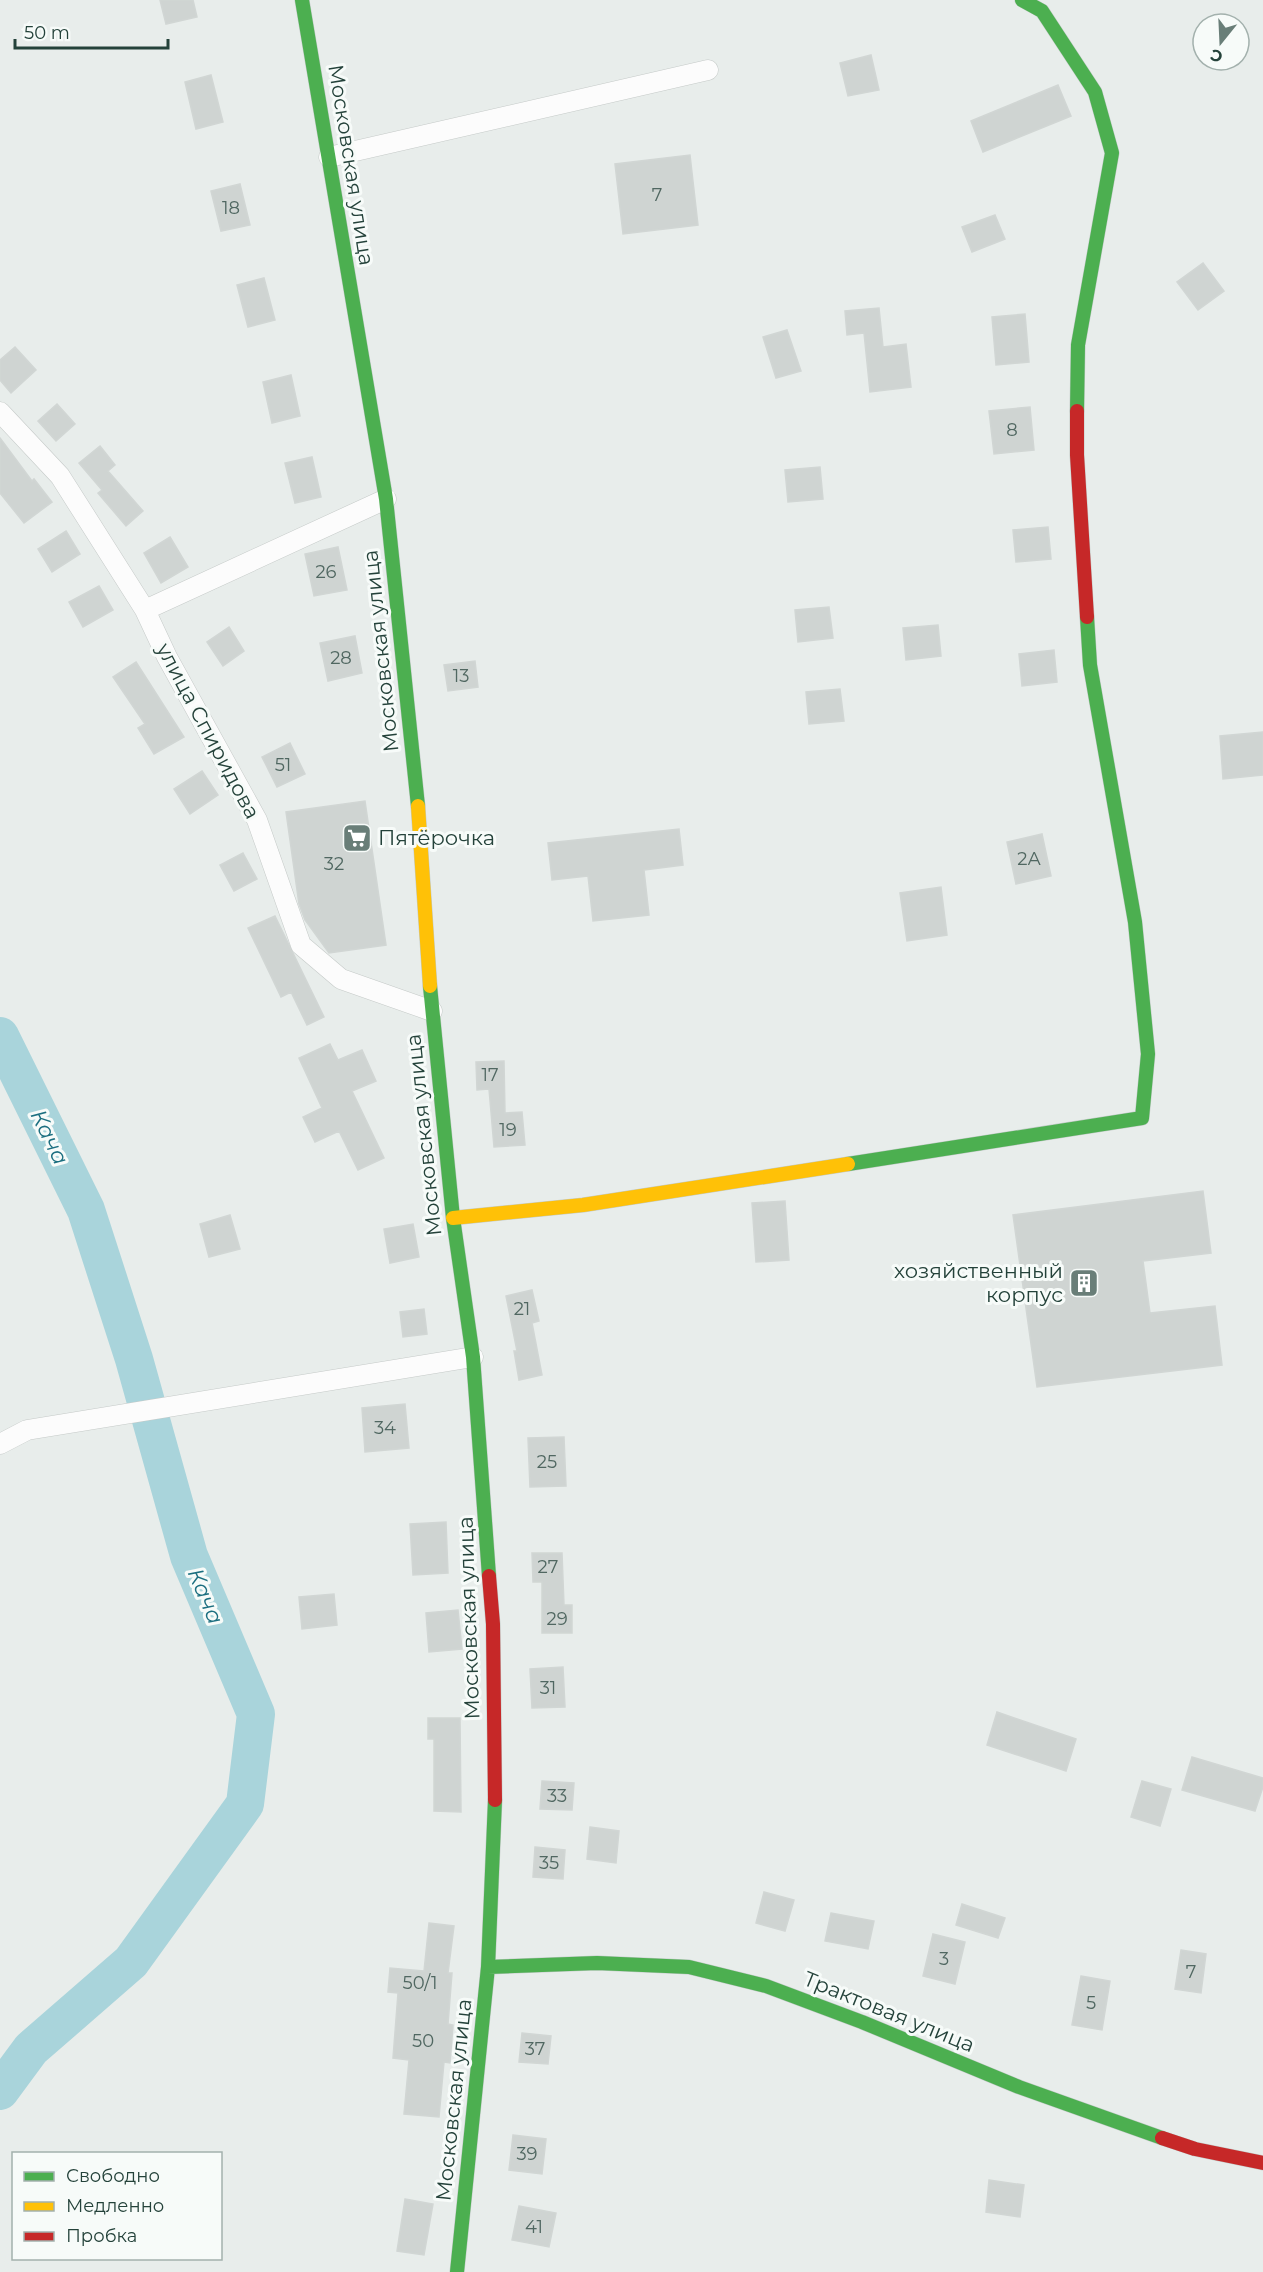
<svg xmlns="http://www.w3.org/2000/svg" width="1263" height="2272" font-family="Montserrat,sans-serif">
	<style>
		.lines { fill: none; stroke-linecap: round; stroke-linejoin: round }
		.river { stroke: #a9d4db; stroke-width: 38 }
		.building { fill: #cfd4d2; stroke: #d1d6d4; stroke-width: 1.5 }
		.street-casing { stroke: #c5cac8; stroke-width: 21 }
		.fast-casing { stroke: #c3cbc8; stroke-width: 15 }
		.slow-casing { stroke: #c3cbc8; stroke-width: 15 }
		.jam-casing { stroke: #c3cbc8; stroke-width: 15 }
		.street { stroke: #fcfcfc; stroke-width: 20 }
		.fast { stroke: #4caf50; stroke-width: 14 }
		.slow { stroke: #ffc107; stroke-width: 14 }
		.jam { stroke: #c62828; stroke-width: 14 }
		.labels { text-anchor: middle; stroke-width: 6; stroke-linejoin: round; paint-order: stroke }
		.number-label { font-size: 18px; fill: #506761 }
		.street-label { font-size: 21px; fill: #24423a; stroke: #f7fbf9 }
		.poi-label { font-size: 21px; fill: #24423a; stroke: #f7fbf9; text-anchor: start }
		.water-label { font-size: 22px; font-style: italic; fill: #1c6f80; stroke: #f7fbf9 }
	</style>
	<rect width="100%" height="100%" fill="#e8edeb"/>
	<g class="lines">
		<path class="river" d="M0,1036l86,174 48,149 55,197 67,158 -11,90 -114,158 -100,87 -31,42"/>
	</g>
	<path class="building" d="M160,0h33l4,17 -31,7z
		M871,55l8,35 -31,6 -8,-33z
		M211,75l12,47 -27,7 -11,-47z
		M1058,85l13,31 -88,36 -12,-31z
		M690,155l8,70 -75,9 -8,-70z
		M240,184l10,41 -29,6 -10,-40z
		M995,215l10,24 -33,13 -10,-25z
		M1203,263l21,28 -26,19 -21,-28z
		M264,278l11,42 -27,7 -11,-42z
		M879,308l4,39 23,-3 5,43 -41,5 -6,-59 -17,2 -2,-24z
		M1025,314l4,48 -33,3 -4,-48z
		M787,330l14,41 -25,7 -13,-41z
		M15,347l21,23 -25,23 -11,-13v-20z
		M291,375l9,41 -28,7 -9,-41z
		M57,404l18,20 -19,17 -18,-20z
		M1030,407l4,43 -40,4 -5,-43z
		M0,438l32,43 2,-2 18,23 -28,21 -24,-30z
		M100,446l15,19 -7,6 35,40 -17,15 -28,-33 4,-3 -23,-27z
		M312,457l9,40 -26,6 -10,-40z
		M820,467l3,32 -35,3 -3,-32z
		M1048,527l3,32 -35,3 -3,-32z
		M66,531l14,23 -28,18 -14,-23z
		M170,537l18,30 -27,16 -17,-30z
		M338,547l9,43 -33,6 -9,-42z
		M99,586l14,24 -30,17 -14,-25z
		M829,607l4,31 -35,4 -3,-32z
		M938,625l3,31 -35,4 -3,-32z
		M229,627l15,24 -21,15 -16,-24z
		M355,636l7,37 -34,8 -8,-38z
		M1054,650l3,32 -35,4 -3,-32z
		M475,661l3,26 -30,4 -4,-26z
		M136,662l48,75 -30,17 -16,-26 7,-4 -32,-47z
		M840,689l4,32 -35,3 -3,-32z
		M1263,732v43l-40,4 -3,-43z
		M290,743l15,31 -28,13 -15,-30z
		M202,771l16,24 -28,19 -16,-25z
		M365,801l21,144 -57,8 -24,-33 -6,-16 -13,-92z
		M679,829l4,36 -39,5 5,45 -56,6 -5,-45 -36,4 -4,-37z
		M1042,834l9,42 -35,8 -9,-42z
		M243,853l14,26 -23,12 -14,-26z
		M941,887l6,48 -40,6 -7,-48z
		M275,916l49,101 -17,8 -16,-33 -10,5 -33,-69z
		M330,1044l8,16 24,-10 14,31 -24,10 32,67 -26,12 -19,-39 -24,11 -12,-25 19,-9 -23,-50z
		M504,1061l1,52 17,-1 3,33 -31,2 -5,-58 -12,1 -1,-28z
		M1203,1191l8,62 -68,8 7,52 65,-7 7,59 -185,22 -24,-172z
		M785,1201l4,59 -33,2 -4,-59z
		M230,1215l10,34 -31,8 -9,-33z
		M413,1224l6,33 -29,6 -6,-34z
		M532,1290l7,31 -7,2 10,52 -23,5 -5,-29h3l-11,-55z
		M424,1309l3,25 -24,3 -3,-25z
		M405,1404l4,44 -44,4 -3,-44z
		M564,1437l2,49 -36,1 -2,-49z
		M446,1522l2,51 -35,2 -3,-51z
		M532,1553h30l2,52h8v28h-30v-51h-9z
		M334,1594l3,31 -35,4 -3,-32z
		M458,1610l4,39 -33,3 -3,-39z
		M563,1667l2,40 -33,1 -2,-39z
		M997,1712l79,27 -10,32 -79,-26z
		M428,1718h32l1,94 -27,-1v-72h-6z
		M1192,1757l71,21v9l-8,24 -73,-21z
		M542,1781l32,2 -2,27 -32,-1z
		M1142,1781l29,8 -11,37 -29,-9z
		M590,1827l29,4 -3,32 -29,-4z
		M535,1847l30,3 -2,29 -30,-2z
		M764,1892l30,8 -9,31 -29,-8z
		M962,1904l43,14 -7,20 -42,-13z
		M831,1913l43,8 -6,28 -43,-8z
		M429,1923l25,3 -6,47h4l-4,51 5,1 -3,38 -6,-1 -5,55 -35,-3 5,-54 -16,-2 5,-65 -10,-1 2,-24 34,3z
		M933,1934l32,8 -10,42 -32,-8z
		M1181,1950l25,4 -5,39 -26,-4z
		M1081,1976l29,5 -8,49 -30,-5z
		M522,2033l29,3 -3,28 -29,-2z
		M513,2135l33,4 -4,35 -33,-4z
		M989,2180l35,5 -4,32 -34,-5z
		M405,2199l28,5 -9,51 -27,-4z
		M519,2206l37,7 -7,34 -37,-7z"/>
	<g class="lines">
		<g class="street-casing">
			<path id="street" d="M329,157l379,-87
				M0,412l60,64 85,134 22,47 90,163 44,125 40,34 91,32
				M145,610l241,-111
				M0,1444l27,-14 446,-73"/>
		</g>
		<g class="fast-casing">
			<path id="fast" d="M302,0l84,499 32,307
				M1022,0l20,11 53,81 17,61 -34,192 -1,66
				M430,986l23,232 20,139 16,219
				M848,1164l294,-46 6,-64 -13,-132 -45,-257 -3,-48
				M488,1967l109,-4 92,4 77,19 96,36 157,65 143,51
				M457,2272l31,-305 7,-167"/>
		</g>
		<g class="slow-casing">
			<path id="slow" d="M418,806l12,180
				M453,1218l130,-13 265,-41"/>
		</g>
		<g class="jam-casing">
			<path id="jam" d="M1077,411v44l10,162
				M489,1576l4,48 2,176
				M1162,2138l33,11 68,14"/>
		</g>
		<use href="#street" class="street"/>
		<use href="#fast" class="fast"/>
		<use href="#slow" class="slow"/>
		<use href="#jam" class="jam"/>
	</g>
	<defs>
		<g id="supermarket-square" transform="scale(1.5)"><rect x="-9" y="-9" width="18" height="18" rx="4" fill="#697e78" stroke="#f7fbf9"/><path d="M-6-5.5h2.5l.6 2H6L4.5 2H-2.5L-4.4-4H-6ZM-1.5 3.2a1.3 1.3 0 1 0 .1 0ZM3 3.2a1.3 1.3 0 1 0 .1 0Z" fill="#fff"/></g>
		<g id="building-square" transform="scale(1.5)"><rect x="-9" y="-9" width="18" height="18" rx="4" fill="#697e78" stroke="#f7fbf9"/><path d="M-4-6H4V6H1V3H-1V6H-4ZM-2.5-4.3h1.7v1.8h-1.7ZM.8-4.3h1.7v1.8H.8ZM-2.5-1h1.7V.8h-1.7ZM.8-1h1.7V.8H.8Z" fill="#fff"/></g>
	</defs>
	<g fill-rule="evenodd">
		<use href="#supermarket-square" x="357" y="838"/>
		<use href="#building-square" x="1084" y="1283"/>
	</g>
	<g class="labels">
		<g class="number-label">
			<text x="657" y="201">7</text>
			<text x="231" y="214">18</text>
			<text x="1012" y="436">8</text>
			<text x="326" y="578">26</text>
			<text x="341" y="664">28</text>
			<text x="461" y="682">13</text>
			<text x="283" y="771">51</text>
			<text x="1029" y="865">2А</text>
			<text x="334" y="870">32</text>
			<text x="490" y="1081">17</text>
			<text x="508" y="1136">19</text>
			<text x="522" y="1315">21</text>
			<text x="385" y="1434">34</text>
			<text x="547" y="1468">25</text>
			<text x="548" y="1573">27</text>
			<text x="557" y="1625">29</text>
			<text x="548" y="1694">31</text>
			<text x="557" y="1802">33</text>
			<text x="549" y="1869">35</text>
			<text x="944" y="1965">3</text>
			<text x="1191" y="1978">7</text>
			<text x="420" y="1989">50/1</text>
			<text x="1091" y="2009">5</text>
			<text x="423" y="2047">50</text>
			<text x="535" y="2055">37</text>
			<text x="527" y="2160">39</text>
			<text x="534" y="2233">41</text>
		</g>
		<g class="street-label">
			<text transform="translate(351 165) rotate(81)" y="7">Московская улица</text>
			<text transform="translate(381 651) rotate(-96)" y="7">Московская улица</text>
			<text transform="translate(208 731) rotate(62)" y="7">улица Спиридова</text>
			<text transform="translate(424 1135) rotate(-96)" y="7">Московская улица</text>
			<text transform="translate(469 1618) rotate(-92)" y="7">Московская улица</text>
			<text transform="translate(889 2012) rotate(22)" y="7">Трактовая улица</text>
			<text transform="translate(454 2100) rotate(-84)" y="7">Московская улица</text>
		</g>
		<g class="poi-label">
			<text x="378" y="845">Пятёрочка</text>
			<text x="1063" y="1278" text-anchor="end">хозяйственный<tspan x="1063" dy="24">корпус</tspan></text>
		</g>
		<g class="water-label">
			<text transform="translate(50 1137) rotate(64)" y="8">Кача</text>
			<text transform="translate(206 1596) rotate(67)" y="8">Кача</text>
		</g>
	</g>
	<rect x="12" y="2152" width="210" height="108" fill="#f7fbf9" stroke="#a3b1ad" stroke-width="1.5"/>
	<rect x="24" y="2172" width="30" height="9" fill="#4caf50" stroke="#a3b1ad" stroke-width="1.5"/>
	<text x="66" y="2182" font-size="18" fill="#24423a">Свободно</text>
	<rect x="24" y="2202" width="30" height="9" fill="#ffc107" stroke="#a3b1ad" stroke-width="1.5"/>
	<text x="66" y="2212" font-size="18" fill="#24423a">Медленно</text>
	<rect x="24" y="2232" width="30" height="9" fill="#c62828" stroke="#a3b1ad" stroke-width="1.5"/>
	<text x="66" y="2242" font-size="18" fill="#24423a">Пробка</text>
	<g transform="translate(1221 42) rotate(198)"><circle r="28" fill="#f7fbf9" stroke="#a3b1ad" stroke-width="1.5"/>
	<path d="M0-4.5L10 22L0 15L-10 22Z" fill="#697e78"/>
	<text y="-9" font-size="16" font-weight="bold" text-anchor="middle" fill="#24423a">С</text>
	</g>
	<path d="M15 39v9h153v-9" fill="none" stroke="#24423a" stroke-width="3"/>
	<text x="24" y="39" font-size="18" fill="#24423a" stroke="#f7fbf9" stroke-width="4.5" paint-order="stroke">50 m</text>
</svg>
